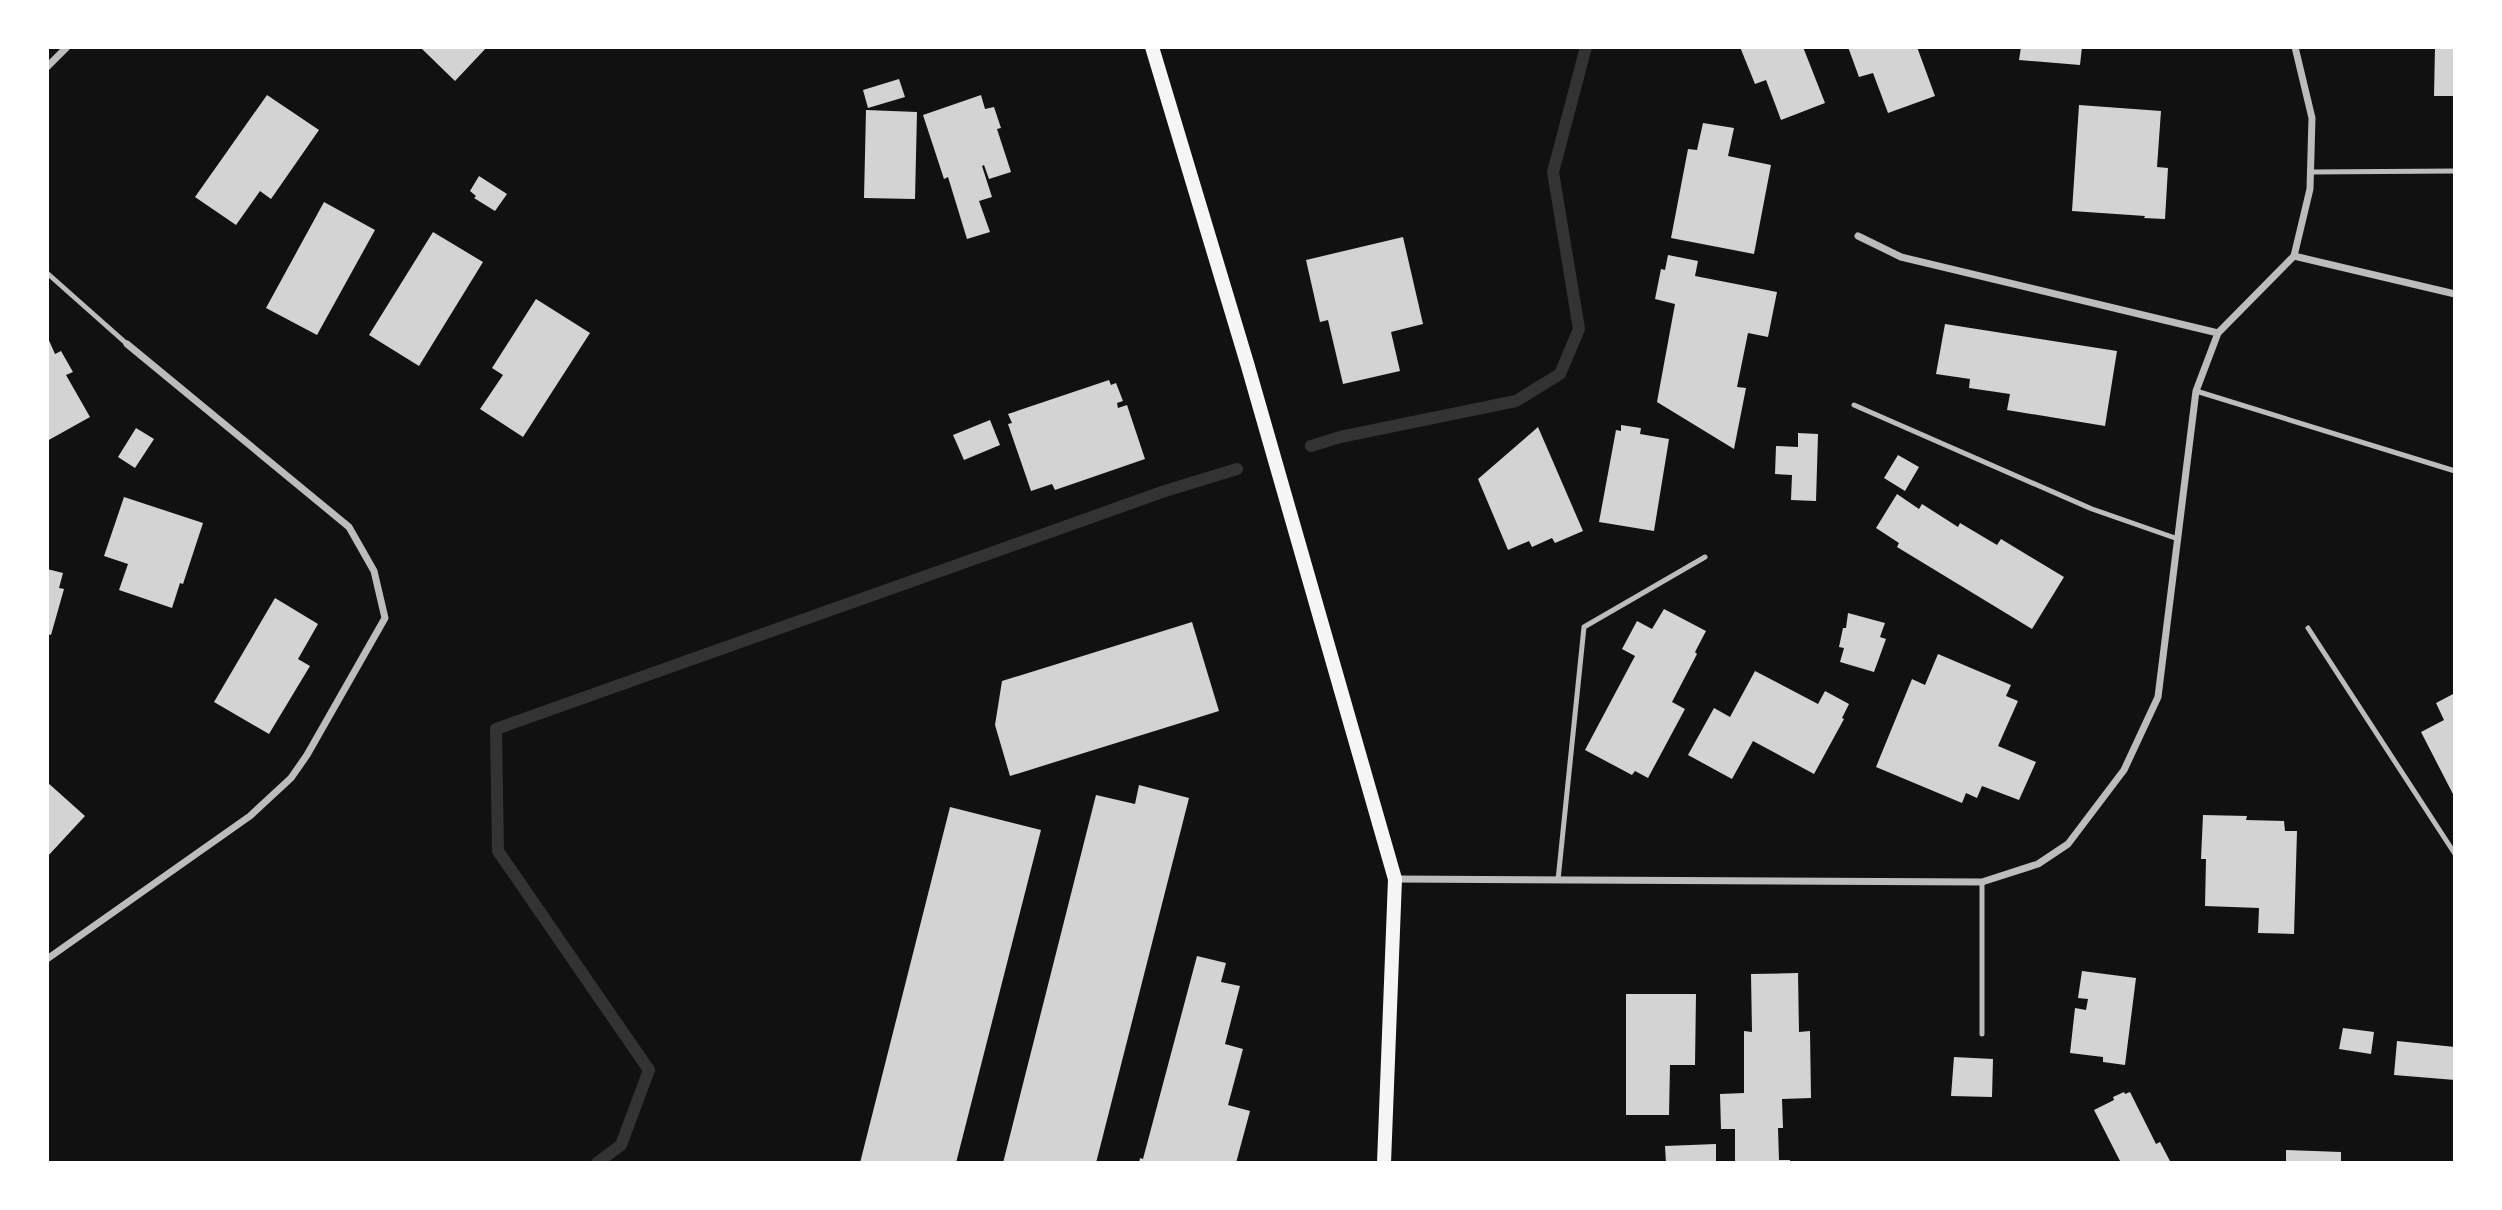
<svg xmlns="http://www.w3.org/2000/svg" width="2502" height="1210" font-family="'Titillium Web',sans-serif">
	<style>
		.lines { fill: none; stroke-linecap: round; stroke-linejoin: round }
		.stream { stroke: #333; stroke-width: 12 }
		.building { fill: #d3d3d3 }
		.service { stroke: #bcbcbc; stroke-width: 5 }
		.minor { stroke: #bcbcbc; stroke-width: 7 }
		.secondary { stroke: #f5f5f5; stroke-width: 14 }
	</style>
	<rect width="100%" height="100%" fill="#111"/>
	<g class="lines">
		<path class="stream" d="M1311,446l29,-9 176,-36 44,-27 19,-45 -26,-157 33,-125
			M597,1163l24,-18 28,-75 -151,-219 -2,-122 669,-238 72,-22"/>
	</g>
	<path class="building" d="M420,47h67l-32,34z
		M1740,47h63l22,56 -44,17 -15,-40 -11,4z
		M1848,47h69l18,49 -47,17 -15,-40 -14,4z
		M2021,47h61l-2,18 -61,-5z
		M2435,47h20v49h-21z
		M899,79l6,18 -37,11 -5,-18z
		M267,95l52,35 -48,69 -11,-8 -24,34 -41,-28z
		M981,95l4,14 9,-2 7,21 -4,1 14,43 -22,7 -5,-14 -2,1 10,31 -13,4 11,31 -23,7 -19,-62 -4,2 -21,-64z
		M2079,105l82,6 -4,56 11,1 -3,51 -21,-1 1,-2 -73,-5z
		M866,110l51,2 -2,87 -51,-1z
		M1703,123l31,5 -6,28 43,9 -17,89 -83,-16 17,-89 9,1z
		M479,176l28,18 -12,17 -21,-13 2,-2 -6,-5z
		M324,202l51,28 -58,105 -51,-27z
		M433,232l50,30 -64,104 -50,-31z
		M1403,237l20,87 -32,8 9,39 -57,13 -15,-64 -8,2 -14,-62z
		M1668,255l30,6 -3,15 82,16 -9,45 -20,-4 -11,54 9,1 -12,61 -77,-47 18,-98 -20,-5 6,-30 4,1z
		M536,299l54,34 -67,104 -43,-28 23,-34 -11,-7z
		M1945,324l172,27 -12,75 -98,-16 3,-16 -41,-6 1,-9 -34,-5z
		M47,336l8,18 6,-3 12,21 -7,3 24,42 -43,24z
		M1109,380l2,5 5,-2 7,18 -6,2 1,5 9,-3 18,54 -90,31 -3,-6 -21,7 -23,-67 4,-1 -4,-9z
		M990,420l10,25 -36,15 -11,-25z
		M1621,425l20,3 -1,6 29,5 -15,92 -55,-9 17,-92 5,1z
		M1538,427l45,104 -28,12 -3,-5 -20,9 -3,-6 -21,9 -30,-71z
		M136,428l18,11 -19,29 -17,-11z
		M1798,433l20,1 -2,67 -25,-1 1,-25 -17,-1 1,-28 22,1z
		M1898,455l21,12 -14,24 -21,-13z
		M1897,494l22,15 3,-5 36,23 2,-4 37,22 4,-6 63,38 -32,52 -135,-82 2,-4 -23,-15z
		M124,497l79,26 -20,61 -3,-1 -8,25 -53,-18 9,-26 -24,-8z
		M47,569l16,4 -4,15 5,1 -13,46 -4,-1z
		M275,598l43,26 -20,35 12,7 -41,68 -55,-32z
		M1664,609l42,22 -11,21 2,2 -25,48 13,7 -37,69 -13,-7 -3,4 -47,-25 50,-94 -13,-7 15,-28 15,8z
		M1848,613l37,10 -5,14 6,2 -12,33 -34,-10 4,-14 -5,-1 4,-19h3z
		M1192,622l27,89 -209,65 -15,-51 7,-44z
		M1938,654l73,31 -5,11 12,5 -20,45 38,16 -17,38 -37,-14 -5,12 -11,-5 -4,10 -86,-36 36,-88 13,6z
		M1755,671l63,33 7,-13 24,13 -7,14 2,1 -30,55 -61,-33 -21,38 -44,-24 26,-47 16,9z
		M2455,693v105l-34,-66 23,-12 -8,-17z
		M47,782l38,34 -38,41z
		M1139,785l50,13 -93,365h-93l93,-368 39,9z
		M950,807l91,23 -85,333h-96z
		M2203,815l44,1 -1,4 38,1 1,10h12l-3,103 -36,-1 1,-25 -54,-2 1,-47h-5z
		M1197,956l29,7 -5,19 19,4 -15,58 18,5 -15,56 22,6 -14,52h-97l1,-5 3,1z
		M2082,971l54,7 -11,87 -22,-3v-5l-33,-4 5,-45 11,2 2,-11 -10,-1z
		M1798,973l1,59 11,-1 1,67 -29,1 1,29h-5l1,32h11v3h-55v-34h-14l-1,-35 24,-1v-62l8,1 -1,-58z
		M1626,994h70l-1,71h-25l-1,50h-43z
		M2343,1028l31,4 -3,22 -32,-5z
		M2397,1041l58,6v33l-61,-5z
		M1954,1057l39,2 -1,38 -41,-1z
		M2124,1092l1,2 5,-2 26,52 4,-2 11,21h-50l-27,-53 20,-10 -1,-3z
		M1716,1144v19h-50l-1,-17z
		M2286,1150l55,2v11h-55z"/>
	<g class="lines">
		<path class="service" d="M2310,172l145,-1
			M47,273l80,71
			M2196,391l259,80
			M1854,405l238,104 86,30
			M2308,628l147,226
			M1558,880l26,-253 121,-70
			M1982,1034v-152"/>
		<path class="minor" d="M47,67l20,-20
			M1858,236l43,21 317,76
			M2294,256l161,38
			M1395,879l587,3 56,-18 30,-20 56,-74 34,-73 38,-306 22,-58 76,-77 16,-67 2,-71 -17,-71
			M47,959l203,-143 41,-38 16,-23 78,-137 -11,-47 -25,-44 -222,-183"/>
		<path class="secondary" d="M1152,47l95,316 148,516 -11,284"/>
	</g>
	<rect width="2502" height="1210" fill="none" stroke="#ffffff" stroke-width="98"/>
</svg>
